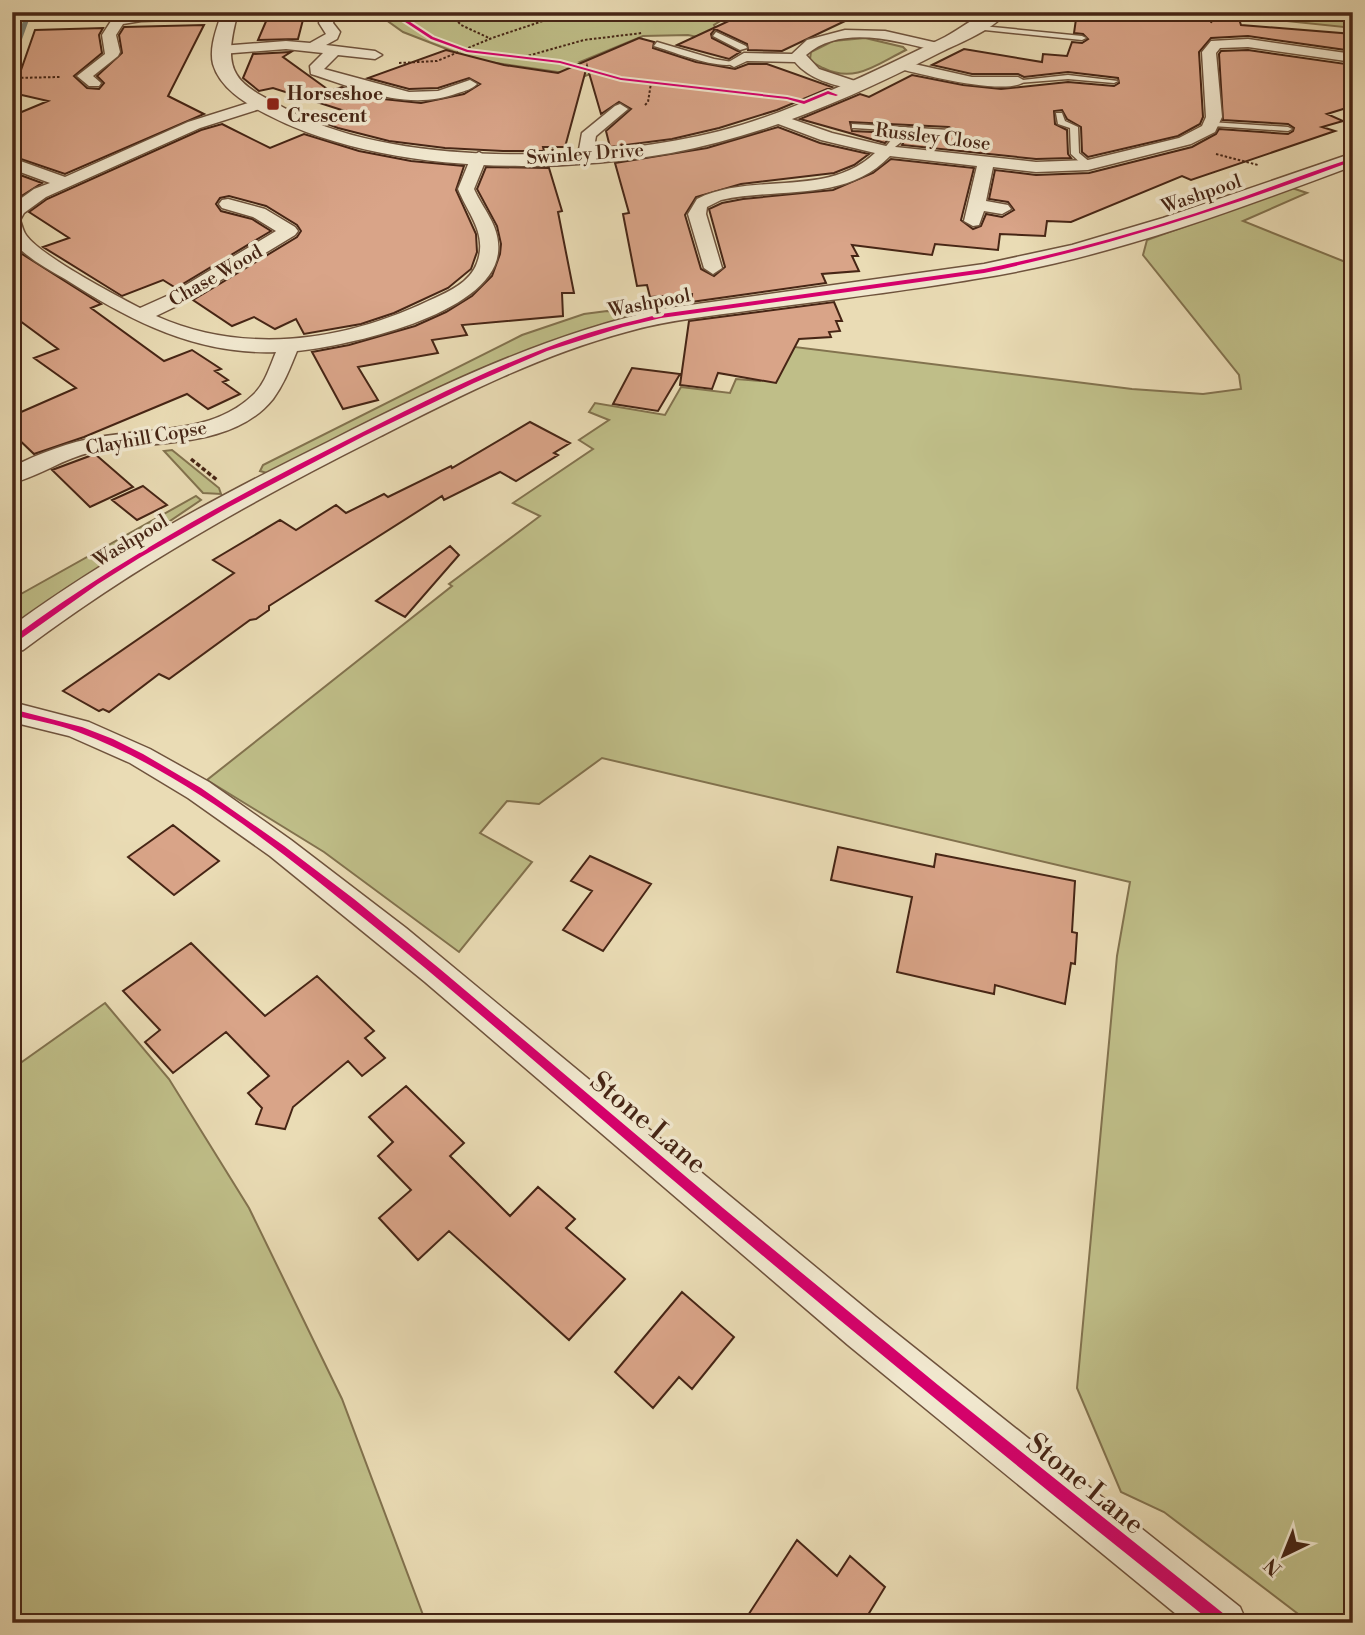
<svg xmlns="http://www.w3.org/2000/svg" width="1365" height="1635" font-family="'Libre Bodoni',serif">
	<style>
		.green { fill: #bfbe88; stroke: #82724e; stroke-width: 2 }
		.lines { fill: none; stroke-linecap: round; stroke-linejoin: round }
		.stream { fill: #777f73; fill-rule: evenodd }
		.building { fill: #d9a488; stroke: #462515; stroke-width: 2 }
		.service-casing { stroke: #6f533d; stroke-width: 3 }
		.minor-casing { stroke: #6f533d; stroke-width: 3 }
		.tertiary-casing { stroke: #6f533d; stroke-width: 3 }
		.path-far1 { stroke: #462515; stroke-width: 2; stroke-dasharray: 2.5 2; stroke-linecap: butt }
		.path { stroke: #462515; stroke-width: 3.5; stroke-dasharray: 4.5 2.5; stroke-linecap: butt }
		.service { fill: #f1e8cf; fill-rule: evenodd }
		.minor { fill: #f1e8cf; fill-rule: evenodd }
		.tertiary { fill: #f1e8cf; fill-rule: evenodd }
		.cycleway-casing { stroke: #f1e8cf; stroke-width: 4 }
		.cycleway { fill: #d6006c; fill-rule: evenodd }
		.poi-dot { fill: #8f2418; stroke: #f1e8cf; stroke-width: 2.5 }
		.labels { text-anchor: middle; stroke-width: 7; stroke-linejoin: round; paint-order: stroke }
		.far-poi-label { font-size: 19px; font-weight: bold; fill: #462515; stroke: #f1e8cf; text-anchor: start }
		.far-street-label { font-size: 19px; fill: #462515; stroke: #f1e8cf }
		.near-street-label { font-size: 28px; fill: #462515; stroke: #f1e8cf }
	</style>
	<rect width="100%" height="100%" fill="#eadcb5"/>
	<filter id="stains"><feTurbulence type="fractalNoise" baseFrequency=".00286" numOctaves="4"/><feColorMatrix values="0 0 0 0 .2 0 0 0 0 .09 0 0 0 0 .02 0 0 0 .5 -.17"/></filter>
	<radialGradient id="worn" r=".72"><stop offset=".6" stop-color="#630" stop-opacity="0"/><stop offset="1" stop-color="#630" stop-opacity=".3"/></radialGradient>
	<path class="green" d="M12,12h19l-3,3 -16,51z
		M375,12h394l-23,10 -19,-5 -13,8 3,7 -15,6 -14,-3 -45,1 -63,26 22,8 -17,6 -110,-16 -72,-28z
		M1201,12h152v16z
		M865,38l38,9 3,3c-29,14 -51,34 -83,18 -6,-3 -9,-4 -13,-9l1,-7 22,-11z
		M1292,188l15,5 -64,28 110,44v1358h-43l-146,-111 -43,-20 -44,-104 40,-432 13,-74 -528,-124 -63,46 -32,-3 -27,32 52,29 -73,90 -135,-100 -117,-72 245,-194 -3,-2 91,-68 -27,-13 80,-54 -14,-9 30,-20 -20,-8 6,-9 70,12 16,-28 49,6 6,-14 24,2 19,-36 353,44 71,5 38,-5 -2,-14 -96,-120 4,-15z
		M607,311l28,3 -368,159 -7,-2 3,-6 259,-130 62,-21z
		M172,450l47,38 2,6 -18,-1 -39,-42z
		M196,496l5,4 -189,128v-29z
		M105,1003l64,76 80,129 93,191 84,224h-414v-554z"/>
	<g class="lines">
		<path class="stream" d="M30,12h5l-5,5 -15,42 -3,1c0,-14 8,-37 18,-48z"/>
	</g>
	<path class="building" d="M270,12h35l-7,27 -40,1z
		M748,12h116l-82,39 -34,-1 -1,-6 -32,-15 -4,5 1,4 28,14 -11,7 -52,-14z
		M1077,12h85l77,7 2,6 112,9v17l-105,-15 -37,2 -12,14 4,65 -3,7 -22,12 -90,21 -6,-5 -1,-25 -14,-8 -5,-9 -8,1 1,13 12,6 1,24 3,4 -35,1 -134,-14 6,-10 42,1 5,-5 -6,-4 -99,-5 2,9 42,2 -9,10 -85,-24 60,-25 9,3 43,-22 51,10 38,4 67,-7 46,4 5,-3 -1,-5 -50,-6 -44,5 -6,-3h-46l-40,-9 32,-16 78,13 1,-8 24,2 5,-14 10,1 6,-4 -5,-5 -9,-1z
		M204,25l-36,71 36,18 -139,60 -53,-18v-40l36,-15 -35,-8 22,-63 68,-2 -4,7 3,18 -28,23 13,12 12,1 5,-6 -7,-7 25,-23 -3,-18 5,-8z
		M639,38l15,4 -1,6 43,14 39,7 13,-5h19l65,23 -55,23 -58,18 -47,11 -62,8 -4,-16 25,-22 -12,-7 -18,12 -14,-48 -22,81h-22l1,4h-41l-58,-3 -56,-7 -51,-13 -11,-4 24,-11 -78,-25 -14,3 -16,-13 10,-24 38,-2 -8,5 47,34 12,-4 41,12 38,4 43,-9 16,-10 -11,-6 -31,10 -29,1 -41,-11 78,-28 58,15 54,8z
		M1248,50l105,15v41l-26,8 16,7 -21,6 13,4 -144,49 -9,-4 -111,46 -24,-1 -2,15 -45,-2 -2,16 -63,-6 -3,11 -80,-10 6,11h-6l7,15 -37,3 4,9 -135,19 1,-8 -42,3 -3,-12 -10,1 -14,-72 6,-1 -14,-50 92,-15 71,-21 42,16 49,11 -15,11 -20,8 -93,11 -45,13 -11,18 16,54 13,7 11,-9 -16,-58 13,-6 21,-4 90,-9 40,-17 18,-14 83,9 -13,52 12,9 8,-3 5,-12 16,3 12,-7 -6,-8 -19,-3 6,-29 41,5 53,-2 103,-26 24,-13 3,-5 69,5 5,-3 1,-3 -6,-4 -65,-4 -4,-66 2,-3z
		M222,124l48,24 34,-14 55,17 52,10 53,5 -8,24 20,44 1,18 -6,17 -23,19 -54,25 -33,11 -57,10 -8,-15 -21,10 -21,-12 -22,9 -39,-26 104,-63 4,-6 -4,-6 -31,-19 -37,-10 -9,2 -4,6 5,7 31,8 19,12 -95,57 -13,-8 -41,16 -79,-49 26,-9 -40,-26 18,-13 154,-69z
		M486,167l63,1 13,43 -4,1 16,81h-12l1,23 -101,9 5,10 -35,5 6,13 -80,14 20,33 -35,9 -31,-57 37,-7 66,-19 31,-14 26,-16 20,-20 8,-22 1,-10 -4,-18 -20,-37z
		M12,172l30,11 -30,19z
		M22,254l79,50 -10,4 73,53 28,-11 29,19 -6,2 13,9 -5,2 17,12 -32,15 -21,-15 -103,43 -50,17 -22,-21v-17l64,-28 -42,-30 24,-9 -46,-34v-57z
		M834,302l8,19h-6l4,10 -11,1 2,5 -32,2 -23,44 -58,-10 -6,16 -32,-4 9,-64z
		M632,368l48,6 -22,37 -45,-7z
		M530,422l40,21 -16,10 4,2 -42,26 -16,-9 -56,28 -2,-4 -173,110v4l-13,9 -6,1 -81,59 -10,-5 -50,38 -6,-3 -4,2 -36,-20 171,-118 -21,-13 67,-40 16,10 40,-25 10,8 38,-19 4,3 63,-31 1,2z
		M95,454l38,33 -43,20 -38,-37z
		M143,486l24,19 -30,15 -25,-20z
		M450,546l9,9 -54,62 -29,-16z
		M173,825l46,36 -45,34 -46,-38z
		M838,847l96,20 2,-13 139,27 -3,51 5,1 -2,31 -4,-1 -6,41 -70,-19 -1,9 -97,-22 15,-75 -81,-17z
		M590,856l61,28 -48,67 -40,-21 29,-39 -21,-10z
		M191,943l74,73 52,-40 57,55 -9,7 20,20 -23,18 -14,-15 -55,46 -8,22 -29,-5 6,-16 -14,-15 21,-17 -43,-44 -53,41 -28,-31 15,-12 -37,-39z
		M406,1086l58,57 -14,13 60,60 28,-29 37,32 -9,9 59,51 -56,61 -120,-109 -31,29 -39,-42 32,-28 -33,-34 15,-14 -24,-25z
		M682,1292l52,45 -42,52 -13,-12 -26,31 -38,-36z
		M797,1540l40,36 13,-20 35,31 -22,36h-120z"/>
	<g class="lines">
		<g class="service-casing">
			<path id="service" d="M972,25l110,11 4,2 -4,2 -107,-11z
				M716,32l30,14 1,2 -7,2 -27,-14z
				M657,42l57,17 24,4c-18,8 -64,-11 -84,-17z
				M1068,75l50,6 -4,2 -46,-4 -50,4 -4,-2z
				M1056,113h6l3,8 13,6 1,26 12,10v4h-6l-14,-13 -1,-26 -12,-4z
				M1210,122l78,5 4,2 -4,2 -75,-5 -4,-2z
				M852,124l97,6 4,2 -4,2 -42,-2 -7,11 -14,11 -4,-3 17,-20 -44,-3h-3z"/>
		</g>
		<g class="minor-casing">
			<path id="minor" d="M235,12v5l-5,1 -89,3 -18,3 -7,11 4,17 -2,4 -25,20 8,7 -2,3h-10l-12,-10 28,-22 -3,-19 11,-17 28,-5z
				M322,12h14l-3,11 7,9 -3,7 -11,6 49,6 7,4 -7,4 -37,-4 -14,14 85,23 29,-1 32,-11 7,4c-5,5 -12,7 -19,9 -50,19 -99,-4 -147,-19l-1,-8 13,-13 -37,-4 -65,5 -7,-4 7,-4 65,-5 24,2 16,-9 -7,-11z
				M845,30l40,1 57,13 2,3 -7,4c-41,-10 -95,-27 -131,4l13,14 42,14 2,3 -7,4c-22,-5 -46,-10 -61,-28l-48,-1 -13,6 -7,-4 17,-10 48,1 15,-14z
				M1248,39l105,15v8l-105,-15 -28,1 -4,5 6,64 -7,15 -24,12 -103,26 -52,2 -43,-5 -7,34 22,4 3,4 -9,5 -18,-3 -5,14 -6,1 -9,-5 13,-55 -87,-10c-45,47 -111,31 -169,44l-14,7 -1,7 16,54 -9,6 -9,-6 -16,-54 9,-15c57,-28 129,0 178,-46l-54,-13 -48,-18 -3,-3 3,-3h10l49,17 54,13 150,16 52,-2 91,-22 23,-12 4,-9 -4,-65 9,-11z
				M901,61l71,16h46l7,4c-17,16 -105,-7 -129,-13l-2,-3z
				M261,99l5,2 3,3 -3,3 -66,21 -154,69 -22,16 -4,7c2,5 3,11 6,15 15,21 89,60 114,73l29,-13 107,-64 -23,-14 -31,-9 -3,-4 3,-4 6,-1 37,10 30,18 3,4 -3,4 -112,68 -27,13c88,39 186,26 272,-15 18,-8 42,-18 49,-38 11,-29 -9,-49 -19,-74l13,-32 8,-5 8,5 -13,32c10,22 27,38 24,64 -7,62 -151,93 -201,98 -7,17 -13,33 -24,48 -42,52 -123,40 -181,53 -28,6 -52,24 -80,31v-16c28,-14 57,-25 87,-30 53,-9 113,-3 154,-42 12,-11 17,-29 23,-43 -79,3 -146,-31 -211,-73 -19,-11 -38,-21 -53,-38v-36l22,-16 16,-6 -38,-14v-11l53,19 123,-55z
				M620,104l8,5 -32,27 -4,22h-12l-2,-3 4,-22 33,-27z
				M12,702l77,20 61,27 59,33 82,58 115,88 470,389 364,290 7,16h-60l-339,-278 -423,-363 -155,-126 -82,-58 -58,-35 -61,-27 -57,-14z"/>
		</g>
		<g class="tertiary-casing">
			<path id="tertiary" d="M222,12h16c-18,65 -2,71 54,100 109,57 311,49 428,19 39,-10 77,-25 114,-42 38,-16 74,-34 111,-52 13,-7 27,-18 41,-24 6,-2 15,-1 21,-1 -16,19 -46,30 -68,41 -86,44 -172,82 -268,100 -123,22 -293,20 -405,-39 -21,-11 -46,-26 -53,-50 -4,-17 4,-36 9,-52z
				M1353,153v13c-120,45 -245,92 -372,112 -75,13 -152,22 -228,32 -42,6 -86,10 -127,22 -89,24 -170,66 -251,107 -123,62 -242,128 -352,211l-11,3v-27c99,-72 206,-130 316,-184 108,-55 214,-106 333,-133l323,-45 88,-19 91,-27z"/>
		</g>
		<path class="path-far1" d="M449,12l12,13 28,13
			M1211,23l4,-11
			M520,58l64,-18 58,-7
			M399,63l38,-2 55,-23 78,-26
			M12,78l49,-1
			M645,105l3,-3 3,-19
			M1216,154l42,11"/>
		<path class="path" d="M191,459l26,21"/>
		<use href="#service" class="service"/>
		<use href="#minor" class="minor"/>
		<use href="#tertiary" class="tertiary"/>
		<g class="cycleway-casing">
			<path id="cycleway" d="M390,12h5l38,25 35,13 92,11 61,17 166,19 17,4 24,-10 10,4 -2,1 -8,-2 -24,10 -17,-5 -166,-19 -61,-17 -93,-11 -36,-13z
				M1353,158v3c-121,45 -243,85 -369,112l-323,45 -38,9 -76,24 -73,32 -110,53 -135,71 -88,50 -43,27 -86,61v-7c104,-77 214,-137 329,-195 78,-39 155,-79 238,-107 27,-9 54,-15 82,-22l323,-45c79,-16 156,-37 233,-63 45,-15 90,-33 136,-48z
				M12,709l70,18 31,12 30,15 58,34 83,58 70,53 86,70 283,239 215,177 291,233 2,5h-18c-189,-150 -375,-303 -559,-459 -94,-80 -187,-163 -284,-241 -88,-71 -185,-151 -292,-191 -21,-8 -44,-12 -66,-17z"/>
		</g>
		<use href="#cycleway" class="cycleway"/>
	</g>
	<rect class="poi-dot" x="266" y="97" width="14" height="14" rx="3.5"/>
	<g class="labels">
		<g class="far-poi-label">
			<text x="287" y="100">Horseshoe<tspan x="287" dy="22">Crescent</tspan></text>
		</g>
		<g class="far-street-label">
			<text transform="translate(933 136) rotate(7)" y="7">Russley Close</text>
			<text transform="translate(585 153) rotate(-4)" y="7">Swinley Drive</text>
			<text transform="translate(1201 193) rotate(-19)" y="7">Washpool</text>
			<text transform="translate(215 275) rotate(-30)" y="7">Chase Wood</text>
			<text transform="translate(649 302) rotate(-11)" y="7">Washpool</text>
			<text transform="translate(146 437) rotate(-10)" y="7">Clayhill Copse</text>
			<text transform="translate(130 540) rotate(-31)" y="7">Washpool</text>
		</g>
		<g class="near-street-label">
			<text transform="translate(649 1122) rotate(40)" y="10">Stone Lane</text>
			<text transform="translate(1086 1483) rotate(39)" y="10">Stone Lane</text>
		</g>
	</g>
	<rect width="1365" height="1635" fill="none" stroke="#eadcb5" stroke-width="42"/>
	<rect x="14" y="14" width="1337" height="1607" fill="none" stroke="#462515" stroke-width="3.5"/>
	<rect x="21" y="21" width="1323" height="1593" fill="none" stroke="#462515" stroke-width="2"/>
	<g transform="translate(1284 1555) rotate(223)" stroke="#f1e8cf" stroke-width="5" paint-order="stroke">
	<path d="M0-5L12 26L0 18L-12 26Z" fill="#462515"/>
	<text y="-10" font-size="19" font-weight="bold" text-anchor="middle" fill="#462515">N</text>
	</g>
	<rect width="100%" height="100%" filter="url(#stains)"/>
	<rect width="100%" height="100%" fill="url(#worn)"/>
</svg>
